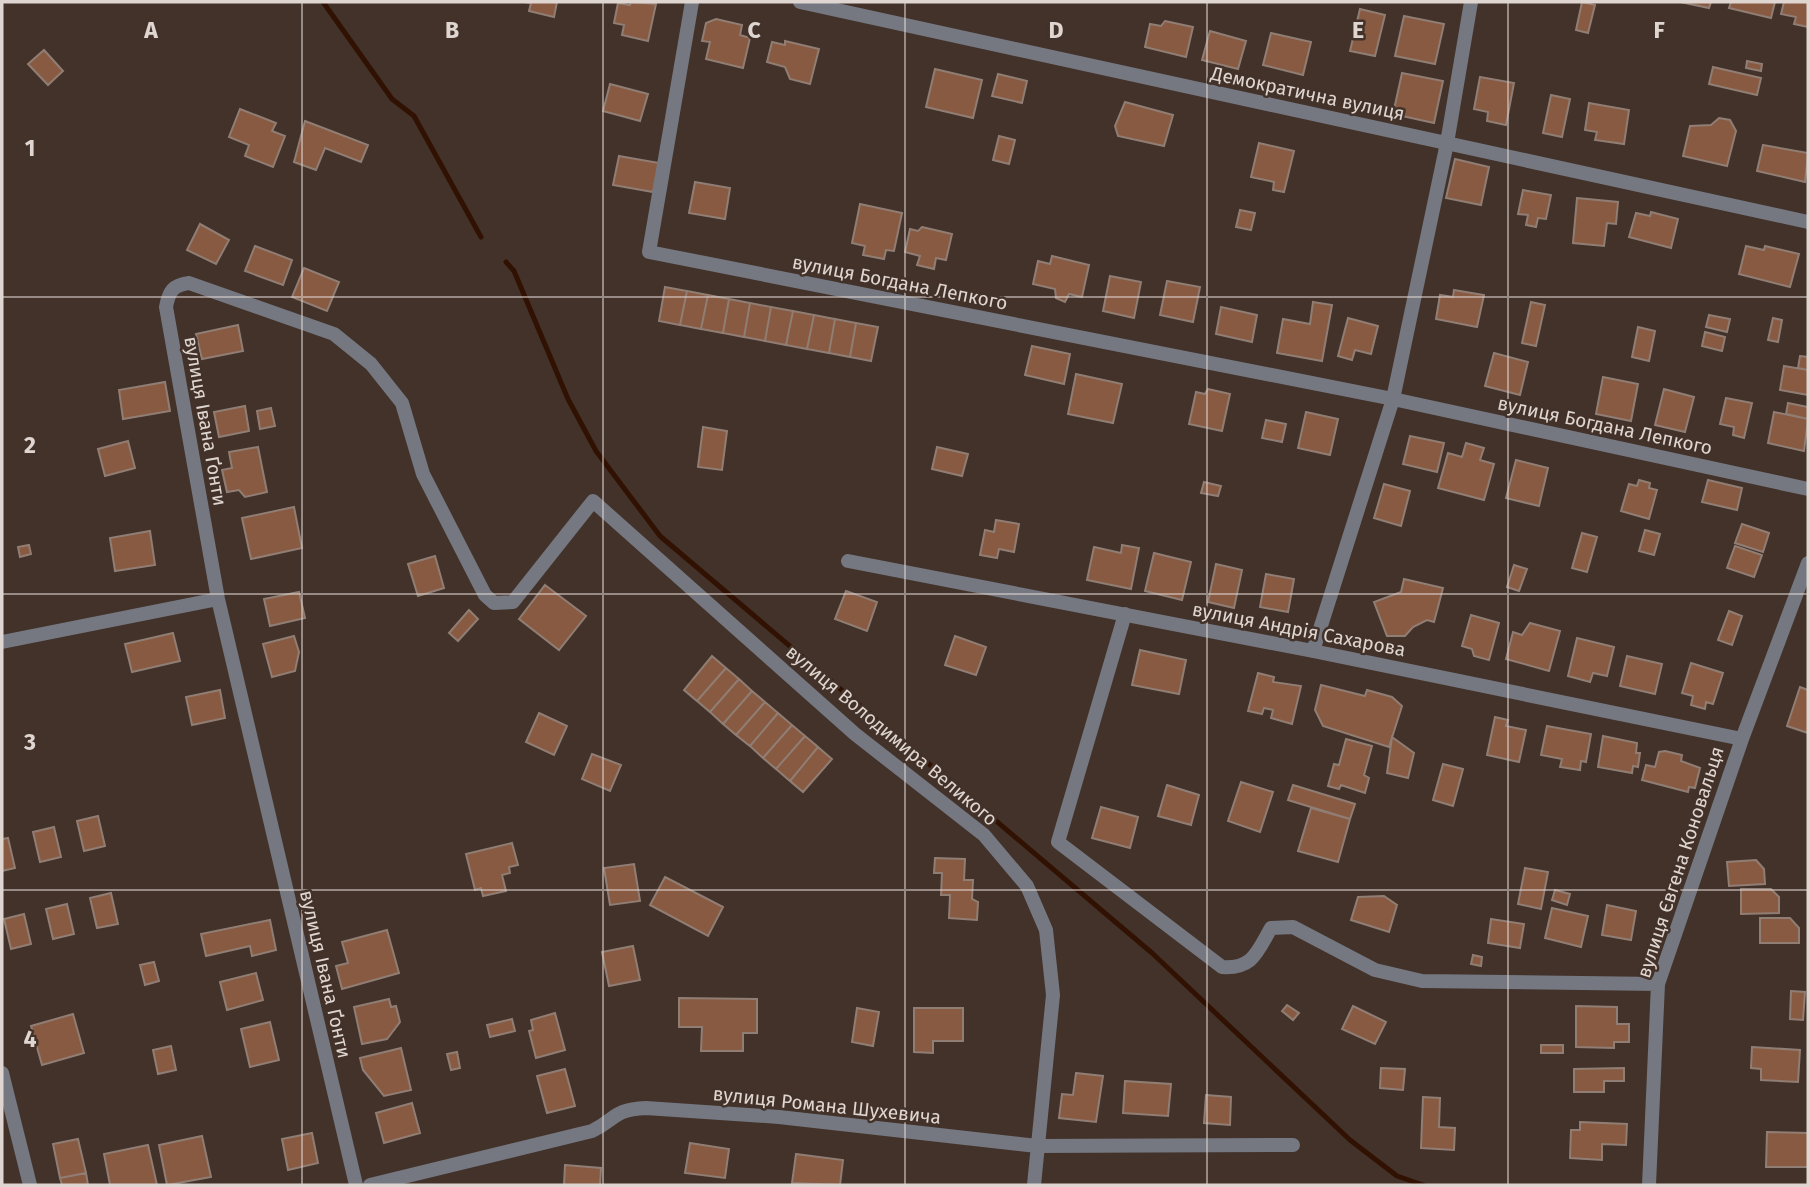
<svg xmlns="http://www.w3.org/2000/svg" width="1810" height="1187" font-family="'Fira Sans',sans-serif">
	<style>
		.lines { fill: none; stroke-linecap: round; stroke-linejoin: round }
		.stream { stroke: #311202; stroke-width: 5 }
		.building { fill: #885a42; stroke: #907d73; stroke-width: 2 }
		.minor { stroke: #757880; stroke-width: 14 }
		.grid { fill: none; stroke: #e0d6d1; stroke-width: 2; stroke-opacity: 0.55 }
		.labels { text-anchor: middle; stroke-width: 5; stroke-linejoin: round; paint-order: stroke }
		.street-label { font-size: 19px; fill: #e0d6d1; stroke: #42322a }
		.grid-label { font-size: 23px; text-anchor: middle; font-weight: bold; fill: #e0d6d1; stroke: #42322a; stroke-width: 5; stroke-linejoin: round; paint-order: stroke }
	</style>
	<rect width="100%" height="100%" fill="#42322a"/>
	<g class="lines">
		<path class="stream" d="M323,2l69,97 22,17 67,121
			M506,262l8,9 54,128 28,52 64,85 492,417 198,187 47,36 26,9"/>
	</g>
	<path class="building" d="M524,2h33l-3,15 -25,-6 2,-8z
		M631,2l25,2 -8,37 -26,-6 2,-10 -10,-2 4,-20 12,2z
		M1582,2l13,3 -7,28 -12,-3z
		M1680,2h31l-2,6z
		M1731,2h44l-4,16 -42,-10z
		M1784,2h24v25l-14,-3 2,-7 -15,-3z
		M1360,9l25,6 -10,41 -25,-5z
		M1404,16l40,8 -9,40 -40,-8z
		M716,19l26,6 -2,10 10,3 -7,30 -37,-9 4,-17 -8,-1 4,-18z
		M1165,21l28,6 -7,30 -41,-10 5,-23 11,2z
		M1210,31l36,10 -8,28 -36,-9z
		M1271,33l40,9 -8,33 -40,-10z
		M785,41l34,8 -9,35 -20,-5 -5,-12 -18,-5 5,-20 13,3z
		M44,50l19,21 -15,14 -20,-21z
		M1747,61l15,3 -1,7 -15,-3z
		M1713,67l48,11 -4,17 -48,-11z
		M935,69l47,11 -9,38 -47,-11z
		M1402,73l41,8 -9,42 -41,-9z
		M998,74l29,7 -5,22 -30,-7z
		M1480,77l34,6 -8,42 -19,-4 1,-9 -14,-3z
		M610,84l38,10 -8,27 -37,-10z
		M1551,95l19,4 -8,38 -19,-4z
		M1125,102l48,13 -9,31 -46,-10 -3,-10z
		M1589,103l40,7 -5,34 -29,-4 2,-8 -12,-2z
		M240,109l36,14 -4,8 13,5 -12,31 -28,-11 4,-11 -20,-8z
		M1719,118l11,2 6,11 -9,35 -44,-10 7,-30 21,-1z
		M305,121l63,24 -7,17 -36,-14 -9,22 -22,-8z
		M999,136l16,4 -6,24 -16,-4z
		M1259,143l35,8 -10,41 -11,-2 1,-8 -23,-5z
		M1763,145l45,8 -3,29 -48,-11z
		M619,156l40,7 -6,29 -40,-7z
		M1455,159l34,8 -8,38 -35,-7z
		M695,182l35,6 -5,31 -36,-6z
		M1523,190l28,5 -5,24 -8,-1 -2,9 -10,-2 2,-10 -10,-1z
		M1577,198l41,4 -2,22 -9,-1 -3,23 -31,-3z
		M860,204l42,9 -8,38 -8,-1 -2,9 -21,-4 2,-9 -13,-3z
		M1240,210l15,3 -4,17 -15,-3z
		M1651,212l27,7 -7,29 -42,-11 7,-24 14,3z
		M200,224l29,16 -13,24 -29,-14z
		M922,227l30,7 -6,26 -10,-2 -2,11 -17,-4 3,-9 -15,-4 5,-23 8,2z
		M255,246l37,14 -9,25 -38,-14z
		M1746,246l18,4 1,-4 34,8 -9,33 -51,-13z
		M1052,256l37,9 -7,32 -13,-3 -4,8 -9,-4 -1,-9 -22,-5 5,-23 12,3z
		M304,268l35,14 -12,29 -35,-14z
		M1110,276l31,6 -7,36 -31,-7z
		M1167,281l33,6 -7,35 -33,-7z
		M665,287l22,4 -7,34 -21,-4z
		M1454,290l30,5 -7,32 -41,-8 4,-24 13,2z
		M687,291l21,4 -7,34 -21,-4z
		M708,295l21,4 -6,34 -22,-4z
		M729,299l21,4 -6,34 -21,-4z
		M1313,302l19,3 -10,56 -45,-8 6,-34 27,5z
		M1531,302l14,3 -9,41 -14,-3z
		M750,303l21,4 -6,34 -21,-4z
		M771,307l22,4 -7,34 -21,-4z
		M1221,307l36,8 -5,27 -36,-8z
		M793,311l21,4 -7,34 -21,-4z
		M814,315l21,4 -6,34 -22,-4z
		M1709,315l21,4 -3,13 -21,-5z
		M1348,318l30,8 -7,28 -16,-4 -3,10 -14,-4z
		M1773,318l9,2 -4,22 -10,-2z
		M835,319l21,4 -6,34 -21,-4z
		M856,323l22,4 -7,34 -21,-4z
		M238,325l5,26 -41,8 -6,-25z
		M1638,327l17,4 -6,30 -17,-4z
		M1705,332l20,5 -3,14 -20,-5z
		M1032,346l38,8 -6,30 -39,-9z
		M1494,353l34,9 -8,33 -35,-9z
		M1800,356l8,1v13l-10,-2z
		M1784,366l24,4v25l-28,-5z
		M1076,374l46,10 -9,39 -45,-9z
		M1603,377l35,7 -7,37 -35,-7z
		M165,382l5,29 -47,8 -4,-29z
		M1208,389l22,5 -8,37 -33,-7 7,-32 9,2z
		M1664,389l30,8 -9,35 -30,-7z
		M1726,398l26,5 -8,35 -11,-3 1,-8 -14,-3z
		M1788,403l20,4v12l-22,-5z
		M245,406l4,25 -30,6 -5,-25z
		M271,408l4,18 -15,3 -3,-18z
		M1306,412l32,7 -8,36 -32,-7z
		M1774,412l34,7 -4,32 -36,-8z
		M1266,420l20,4 -4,18 -20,-4z
		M703,427l24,4 -5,39 -24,-3z
		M1410,436l34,7 -7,29 -34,-8z
		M128,441l7,27 -30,8 -7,-27z
		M1466,443l18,5 -4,12 14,4 -10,36 -46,-12 10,-35 14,4z
		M258,447l9,45 -22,5 -6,-7 -12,2 -5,-22 10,-2 -3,-16z
		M937,447l31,7 -6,22 -30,-7z
		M1516,460l32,8 -9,38 -33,-8z
		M1639,480l11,3 -1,5 8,2 -8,29 -28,-8 8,-27 8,2z
		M1708,480l34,8 -5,22 -35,-8z
		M1204,482l17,4 -3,10 -17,-3z
		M1384,484l26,7 -9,35 -27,-8z
		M294,507l8,41 -51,11 -9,-41z
		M996,520l23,4 -5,28 -15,-3 -2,9 -17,-3 5,-25 9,2z
		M1742,524l27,9 -6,19 -28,-9z
		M1645,530l15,4 -6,21 -15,-4z
		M150,531l5,34 -40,6 -5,-33z
		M1582,533l15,4 -10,35 -15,-4z
		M29,545l2,9 -11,3 -2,-10z
		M1122,545l17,3 -8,41 -44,-9 7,-33 27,6z
		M1735,546l27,9 -8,22 -27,-9z
		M1154,553l37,9 -9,38 -37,-9z
		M435,556l9,32 -26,8 -10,-32z
		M1216,564l26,6 -8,38 -26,-6z
		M1514,565l13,4 -8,22 -12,-4z
		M1266,574l28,5 -6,33 -28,-5z
		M1404,579l39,9 -9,34 -7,-2 -14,7 -8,9h-18l-13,-34 27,-10z
		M545,585l41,31 -27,34 -40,-31z
		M846,591l31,11 -10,29 -32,-12z
		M299,592l6,26 -35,8 -6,-27z
		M469,610l9,9 -20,22 -9,-8z
		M1729,611l13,5 -10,29 -14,-5z
		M1471,615l28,8 -10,37 -15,-4 -2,-7 -10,-3z
		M1530,623l30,8 -11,40 -43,-12 7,-27 9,3z
		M173,633l7,28 -48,11 -7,-28z
		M294,636l5,16 -4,19 -23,6 -9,-33z
		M955,636l31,11 -10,28 -31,-10z
		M1577,638l37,9 -7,29 -14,-3 -3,9 -22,-6z
		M1140,650l46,10 -7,34 -47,-9z
		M712,656l14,12 -29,33 -13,-11z
		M1627,656l35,8 -7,30 -35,-8z
		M1691,663l32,10 -10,31 -7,-2 -1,7 -14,-4 2,-9 -11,-3z
		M726,668l13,11 -29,33 -13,-11z
		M1258,673l16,4 -1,5 28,4 -9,38 -21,-6 2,-8 -9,-2 -2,6 -14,-3z
		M739,679l13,12 -29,33 -13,-12z
		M1321,685l44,11 2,-6 25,7 10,9 -13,41 -66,-21 -8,-16z
		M1800,687l8,3v43l-21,-7z
		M220,690l5,28 -33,7 -6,-28z
		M752,691l13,11 -29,33 -13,-11z
		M765,702l13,11 -28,33 -14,-11z
		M539,713l28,13 -13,29 -28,-13z
		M778,713l14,12 -29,33 -13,-12z
		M1495,717l13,3 -2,6 20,4 -7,32 -32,-7z
		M792,725l13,11 -29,33 -13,-11z
		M1547,726l44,8 -5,28 -5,-1 -1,9 -20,-3 2,-8 -21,-4z
		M805,736l13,11 -28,34 -14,-12z
		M1603,736l34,7 -1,10h4l-2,14 -5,-1 -1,7 -34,-6z
		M1392,737l22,16 -6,25 -21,-5z
		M1346,739l26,7 -8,29 5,3 -4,15 -24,-8 -2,4 -11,-3 6,-22 5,1z
		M818,747l14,12 -29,33 -13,-11z
		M1665,751l17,4 -1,6 19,7 -5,20 -6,-1 -1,5 -46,-12 4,-15 9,2 4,-15z
		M592,754l29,11 -11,26 -28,-12z
		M1443,764l20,5 -10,37 -20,-6z
		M1241,782l32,10 -13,40 -32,-11z
		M1167,785l32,10 -8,30 -33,-9z
		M1293,785l62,19 -5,15 -62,-19z
		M1101,807l37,10 -8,31 -38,-10z
		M1311,808l39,11 -12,43 -40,-11z
		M98,816l7,30 -21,5 -7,-30z
		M54,827l7,30 -21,5 -7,-30z
		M8,838l7,30 -13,3v-32z
		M512,843l6,22 -9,2 1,6 -8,2 4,16 -23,5 -2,-8 -6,2 -9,-36z
		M935,858l30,1 -1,21h9l-1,19 6,3 -1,18 -28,-2 1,-23h-9l1,-22h-8z
		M1756,860l8,9 1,15 -36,2 -2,-24z
		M634,864l6,37 -30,4 -6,-37z
		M1525,868l23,4 -7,37 -23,-5z
		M665,877l58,30 -15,29 -58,-31z
		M1741,889h30l8,8v16l-38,1z
		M1555,890l15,4 -3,11 -15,-5z
		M111,893l7,31 -21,4 -7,-30z
		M1384,896l13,9 -8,27 -38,-12 7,-23z
		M67,904l7,30 -21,5 -7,-30z
		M1607,905l29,6 -5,29 -29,-5z
		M1552,908l36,8 -7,31 -36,-9z
		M24,914l7,30 -20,5 -7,-30z
		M1760,918h30l9,10v15h-39z
		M1491,919l33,5 -4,24 -32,-5z
		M270,920l6,30 -24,6 -2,-10 -44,10 -5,-22z
		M387,930l12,43 -57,16 -6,-23 12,-3 -6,-21z
		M633,946l7,34 -31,6 -7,-34z
		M1473,955l9,2 -1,9 -10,-2z
		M154,962l5,19 -14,4 -5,-20z
		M256,973l7,27 -36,10 -7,-28z
		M1791,991l14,1 -2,28 -13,-1z
		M679,998l78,1v34h-14v18h-42l1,-24h-23z
		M389,999l2,8 5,-1 4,16 -13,17 -25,5 -8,-37z
		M1287,1005l12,8 -6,7 -11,-9z
		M1353,1006l33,16 -11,22 -33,-15z
		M1576,1006l41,1v17h12v18h-15v6l-38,-1z
		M857,1008l22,4 -6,34 -21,-4z
		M914,1008h49v33h-30v12l-19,-1z
		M555,1013l10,37 -29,8 -7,-27 4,-1 -2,-10z
		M73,1014l11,39 -42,12 -11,-39z
		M512,1019l3,12 -25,6 -3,-12z
		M270,1022l9,38 -29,7 -9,-38z
		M1541,1045h22v8h-22z
		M171,1046l5,24 -18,4 -5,-24z
		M1752,1047l48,3 -2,32 -37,-2v-11l-10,-1z
		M401,1048l10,42 -27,6 -21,-26 -3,-12z
		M457,1052l3,16 -9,2 -4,-16z
		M1381,1068l24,1 -2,21 -23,-2z
		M1624,1068v13h-20v11h-30v-23z
		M565,1069l10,37 -28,7 -10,-37z
		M1076,1073l27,3 -7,46 -37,-4 3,-24 11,1z
		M1125,1081l46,3 -3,32 -45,-3z
		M1206,1095l25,2 -1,28 -26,-2z
		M1423,1097l17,1 -1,29 16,1 -1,22 -33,-2z
		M412,1103l8,30 -36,10 -8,-30z
		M1580,1122l47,2 -1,21 -24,-1v16l-32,-2 1,-28h9z
		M1767,1132l41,1v34h-42z
		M312,1133l6,30 -30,7 -6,-31z
		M202,1136l9,41 -44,8 -8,-40z
		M78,1139l8,34 -26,5 -7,-34z
		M690,1143l39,6 -4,29 -40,-5z
		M148,1145l9,40h-47l-6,-31z
		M796,1154l47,6 -3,25 -48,-2z
		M565,1165l36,3 -1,17h-36z
		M86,1173l2,12h-26l-2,-7z"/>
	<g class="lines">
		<path class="minor" d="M692,2l-43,250 744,147 415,90
			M800,2l1008,220
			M848,561l465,90 429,88
			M1125,614l-67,228 164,125c31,2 35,-15 49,-39l22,-1 82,43 47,11 236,3
			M2,642l216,-43
			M1313,651l80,-252 54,-256 24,-141
			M2,1073l28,112
			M356,1185l-138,-586 -52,-292c3,-16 7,-22 23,-24l145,51 37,30 31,39 21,71 62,121 9,8 19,-1 80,-101 262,233 129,101 43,51 19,44 7,65 -19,190
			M370,1185l222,-54c26,-13 20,-21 54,-23l133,9 258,29 256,-1
			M1649,1185l9,-201 84,-245 66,-176"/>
	</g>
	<path class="grid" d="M302,2v1183M603,2v1183M905,2v1183M1207,2v1183M1508,2v1183M2,297h1806M2,594h1806M2,890h1806"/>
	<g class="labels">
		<g class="street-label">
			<text transform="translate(1308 93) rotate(12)" y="7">Демократична вулиця</text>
			<text transform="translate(900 282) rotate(11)" y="7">вулиця Богдана Лепкого</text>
			<text transform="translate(206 421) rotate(80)" y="7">вулиця Івана Ґонти</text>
			<text transform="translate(1605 425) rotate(12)" y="7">вулиця Богдана Лепкого</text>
			<text transform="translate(1299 629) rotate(11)" y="7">вулиця Андрія Сахарова</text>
			<text transform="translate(892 735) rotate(40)" y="7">вулиця Володимира Великого</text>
			<text transform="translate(1680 862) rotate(-72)" y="7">вулиця Євгена Коновальця</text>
			<text transform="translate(326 974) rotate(77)" y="7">вулиця Івана Ґонти</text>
			<text transform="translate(827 1105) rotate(6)" y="7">вулиця Романа Шухевича</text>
		</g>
	</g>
	<g class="grid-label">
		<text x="151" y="38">A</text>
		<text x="452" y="38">B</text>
		<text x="754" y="38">C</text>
		<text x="1056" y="38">D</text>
		<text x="1358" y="38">E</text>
		<text x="1659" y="38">F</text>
		<text x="30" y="156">1</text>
		<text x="30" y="453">2</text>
		<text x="30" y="750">3</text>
		<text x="30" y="1047">4</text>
	</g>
	<rect width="1810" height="1187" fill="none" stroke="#e0d6d1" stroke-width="7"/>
</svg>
